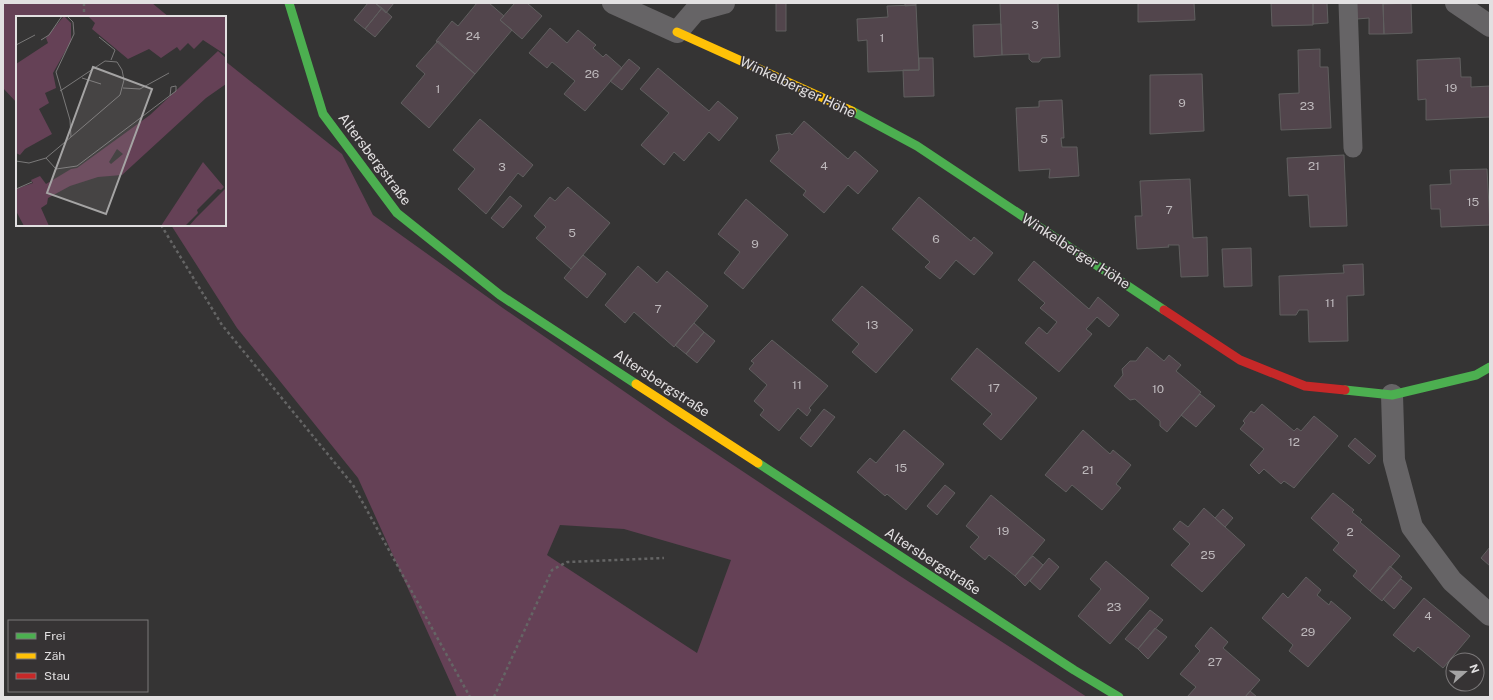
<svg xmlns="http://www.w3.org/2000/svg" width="1493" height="700" font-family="'Public Sans',sans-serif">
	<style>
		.green { fill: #654156; fill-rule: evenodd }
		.building { fill: #52454c; stroke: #605f5f }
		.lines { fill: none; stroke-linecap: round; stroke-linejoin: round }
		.path { stroke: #656565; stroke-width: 2.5; stroke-dasharray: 3 3; stroke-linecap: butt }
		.lane { stroke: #666466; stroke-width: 19 }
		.street { stroke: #666466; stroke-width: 22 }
		.fast { stroke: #4caf50; stroke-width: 9 }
		.slow { stroke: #ffc107; stroke-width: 9 }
		.jam { stroke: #c62828; stroke-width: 9 }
		.labels { text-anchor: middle; stroke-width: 3.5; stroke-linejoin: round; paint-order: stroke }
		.number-label { font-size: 12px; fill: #beb9bc }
		.street-label { font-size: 14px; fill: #e2e0e1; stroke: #363334 }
		.inset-road { fill: none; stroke: #7a7979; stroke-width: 1 }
		.view { fill: #a5a4a4; fill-opacity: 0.15; stroke: #a5a4a4; stroke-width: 2 }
		.inset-edge { fill: none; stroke: #e2e0e1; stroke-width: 2 }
	</style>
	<rect width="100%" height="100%" fill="#353434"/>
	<path class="green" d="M3,3h149l17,14h-152v86l-14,-15z
		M225,61l117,93 31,61 127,91 173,119 227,151 187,121h-630l-99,-219 -121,-150 -66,-103h54zM560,525l64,4 107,31 -34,93 -150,-98z"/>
	<path class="building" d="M368,3h7l7,5 -17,21 -11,-9z
		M375,3h19l-8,10z
		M477,3h12l15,13 -4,4 12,10 -37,44 -39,-33 16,-20 6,5z
		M515,3h12l15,13 -20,23 -22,-19z
		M776,3h10v28h-10z
		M905,3h11v2l-11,1z
		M1000,3h58l2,54 -18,1 -3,4h-7l-3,-3v-5l-27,1z
		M1138,3h56l1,17 -57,2z
		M1271,3h42v22l-41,1z
		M1313,3h14l1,20 -15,1z
		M1356,3h27l1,31h-15v-16l-12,1z
		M1411,3l1,30 -28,1 -1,-30z
		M916,5l3,65 -51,2 -1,-32 -9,1 -1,-22 31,-2 -1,-11z
		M382,8l10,9 -17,20 -10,-8z
		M1001,24l1,31 -28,2 -1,-32z
		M550,28l17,15 11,-13 18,15 -3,3 10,9 3,-3 16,14 -37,43 -21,-17 11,-13 -23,-19 -5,6 -18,-15z
		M438,41l37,33 -46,54 -28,-25 24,-29 -9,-8z
		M1320,49v18h8l3,61 -50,2 -2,-36 20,-1 -1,-43z
		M919,58h14l1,38 -30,1 -1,-27h16z
		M1460,58l1,19h10v10l19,-1v31l-64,3v-21l-8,1 -1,-40z
		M629,59l11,9 -18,22 -12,-9z
		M658,68l51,43 9,-10 20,17 -19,23 -10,-9 -25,29 -10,-9 -10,13 -23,-20 28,-32 -29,-24z
		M1202,74l2,57 -54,3v-59z
		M1062,100l2,38h-3l1,9h15l2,29 -30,2 1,-9 -31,2 -3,-63 23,-1v-6z
		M480,119l53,46 -10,12 -5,-4 -32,41 -28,-25 17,-20 -22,-19z
		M804,121l44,38 7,-8 23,20 -20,23 -10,-9 -24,28 -21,-18 3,-4 -36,-30 9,-11 -3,-15 14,-2 2,2z
		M1344,155l3,71 -37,1 -2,-32 -19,1 -2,-38z
		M1487,169l3,56 -49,2 -1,-18h-9l-1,-24 21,-1 -1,-14z
		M1190,179l3,59 14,-1 1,39 -27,1 -2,-32h-11l1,2 -32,2 -2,-33h7l-2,-35z
		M568,187l42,36 -39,46 -35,-31 10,-11 -12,-11 16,-19 5,4z
		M510,196l12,10 -19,22 -12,-10z
		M919,197l52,44 3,-4 19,16 -19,22 -18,-15 -16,19 -15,-12 5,-5 -38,-33z
		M746,199l42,36 -45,54 -19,-16 16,-21 -22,-18z
		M1251,248l1,38 -28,1 -2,-38z
		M583,255l23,19 -19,24 -23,-20z
		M1034,261l55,48 9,-12 21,18 -10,12 -12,-10 -11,12 6,5 -33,38 -34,-29 14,-16 8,7 10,-12 -17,-14 5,-5 -27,-23z
		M1363,264l1,31 -17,1 1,45 -39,1 -1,-32h-9l-3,5h-16l-1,-39 65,-3 -1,-8z
		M638,266l19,17 10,-12 41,35 -34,41 -40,-35 -9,11 -20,-18z
		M862,286l51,44 -37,43 -24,-21 7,-8 -27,-24z
		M694,323l10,9 -18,22 -11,-9z
		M704,332l11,9 -18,22 -11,-9z
		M772,340l56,46 -19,22 2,2 -4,6 -9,-8 -19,23 -19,-16 4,-5 -10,-9 13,-16 -18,-16 5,-6 -3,-2z
		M1147,347l17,14 5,-6 12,10 -5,6 25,21 -34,40 -7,-6v-5l-25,-22 -5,1 -16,-14 9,-11 -1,-6 8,-8h6z
		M977,348l60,50 -36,42 -18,-16 9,-10 -41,-35z
		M1200,394l15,12 -19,21 -15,-12z
		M1262,404l32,27 3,-3 4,3 13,-15 24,20 -44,52 -10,-7 -3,3 -17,-15 -5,5 -9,-9 14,-16 -24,-20 5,-6 -2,-2 8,-10 3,2z
		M824,409l11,8 -24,30 -11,-9z
		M904,430l40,34 -38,46 -19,-16 -2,2 -28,-24 13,-14 6,5z
		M1083,430l27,24 3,-4 18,15 -15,19 5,4 -19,22 -30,-25 -6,7 -21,-17z
		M1355,438l21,18 -7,8 -21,-18z
		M945,485l10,8 -18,22 -10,-9z
		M1333,493l21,17 -2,2 10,8 -2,2 40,34 -30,35 -17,-15 4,-5 -24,-21 6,-7 -28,-25z
		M991,495l54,45 -30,36 -26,-21 -4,5 -15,-13 9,-10 -13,-11z
		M1204,508l41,37 -43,47 -31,-27 19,-21 -17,-15 7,-8 8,6z
		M1223,509l10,9 -8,9 -10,-9z
		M1490,547v19l-9,-8z
		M1033,556l10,9 -18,21 -10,-10z
		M1049,558l10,9 -19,23 -10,-9z
		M1106,561l43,37 -39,46 -32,-28 23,-27 -11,-10z
		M1390,566l12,11 -20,24 -12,-10z
		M1306,577l15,13 -4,5 12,10 2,-4 20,17 -43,49 -19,-16 4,-6 -31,-27 21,-25 5,5z
		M1401,579l11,9 -18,21 -11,-10z
		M1424,598l46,38 -27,32 -25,-21 -4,5 -21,-17z
		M1150,610l13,10 -25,29 -13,-10z
		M1211,627l17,15 -5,6 37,32 -15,17h-58l9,-10 -16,-13 20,-23 -5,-5z
		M1155,628l12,9 -19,22 -10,-10z
		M1250,691l7,6h-12z"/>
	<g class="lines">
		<path class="path" d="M84,3v14
			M161,225l61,100 131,160 117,212
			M494,697l58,-127 15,-8 97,-4"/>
		<path class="lane" d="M1348,3l5,145"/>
		<path class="street" d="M613,3l64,29 18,-21 29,-8
			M1456,3l34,23
			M1392,395l2,65 18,67 40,54 38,34"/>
		<path class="fast" d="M289,3l34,111 74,99 103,82 136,89
			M852,111l65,35 247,164
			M1345,390l47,5 84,-20 14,-8
			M758,463l316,207 45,27"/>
		<path class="slow" d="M677,32l175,79
			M636,384l122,79"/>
		<path class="jam" d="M1164,310l76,50 65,26 40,4"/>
	</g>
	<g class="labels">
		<g class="number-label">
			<text x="1035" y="29">3</text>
			<text x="473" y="40">24</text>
			<text x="882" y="42">1</text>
			<text x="592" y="78">26</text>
			<text x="1451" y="92">19</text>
			<text x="438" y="93">1</text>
			<text x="1182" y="107">9</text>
			<text x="1307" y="110">23</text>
			<text x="1044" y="143">5</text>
			<text x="824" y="170">4</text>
			<text x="1314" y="170">21</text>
			<text x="502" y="171">3</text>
			<text x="1473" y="206">15</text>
			<text x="1169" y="214">7</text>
			<text x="572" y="237">5</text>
			<text x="936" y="243">6</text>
			<text x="755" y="248">9</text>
			<text x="1330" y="307">11</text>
			<text x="658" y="313">7</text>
			<text x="872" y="329">13</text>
			<text x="797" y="389">11</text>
			<text x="994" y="392">17</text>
			<text x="1158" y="393">10</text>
			<text x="1294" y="446">12</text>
			<text x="901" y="472">15</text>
			<text x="1088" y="474">21</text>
			<text x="1003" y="535">19</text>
			<text x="1350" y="536">2</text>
			<text x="1208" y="559">25</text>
			<text x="1114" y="611">23</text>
			<text x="1428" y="620">4</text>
			<text x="1308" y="636">29</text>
			<text x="1215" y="666">27</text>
		</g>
		<g class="street-label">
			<text transform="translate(798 87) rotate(25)" y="5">Winkelberger Höhe</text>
			<text transform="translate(375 159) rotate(53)" y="5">Altersbergstraße</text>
			<text transform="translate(1076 251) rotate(33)" y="5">Winkelberger Höhe</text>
			<text transform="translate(662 383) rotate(33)" y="5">Altersbergstraße</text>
			<text transform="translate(933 561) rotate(33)" y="5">Altersbergstraße</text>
		</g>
	</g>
	<g transform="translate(16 16)">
		<rect width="210" height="210" fill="#353434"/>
		<path d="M48,0l7,7v18l-18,32 3,15 -11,5 4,10 -10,6 13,25 -27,15 -5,6 -4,-2v-89l32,-21 -2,-5zM72,0h138v39l-23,-15 -9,9 -6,-6 -8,8 -3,-4 -16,11 -12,-9 -21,10 -36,-30 3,-6zM202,35l8,7v26l-20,14 -84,77 -24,2 -28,9 -22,12 -1,6 -6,4 8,18h-25l-8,-15v-22l17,-6 -2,-3 9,-4 6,8 25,-15 6,-1 73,-53zM101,133l6,5 -12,10 -2,-2zM187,146l21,25 -3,3 -3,-1 -21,21 1,3 -13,13h-24zM210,172v38h-37l7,-8z" fill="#654156" fill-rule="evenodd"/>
		<path class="inset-road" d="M83,21l16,13 -4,10M25,24l8,-5 13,-19M0,29l19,-10M66,62l19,6M107,72l17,1 29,-16M44,75l45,-30 12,1 5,8 2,10 -4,15 -49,42M30,142l10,11 21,-3 99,-75v-5l-5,1 -1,9M0,145l13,2 17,-5 25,-21 -1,-17 -14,-48 18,-38 -1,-12 -6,-6M0,173l16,-7"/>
		<path class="view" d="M77,51l59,22 -46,125 -59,-21z"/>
		<rect width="210" height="210" class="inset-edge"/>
	</g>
	<rect width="1493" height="700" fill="none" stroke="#e2e0e1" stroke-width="8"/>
	<rect x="8" y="620" width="140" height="72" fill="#363334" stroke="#7b7879"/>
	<rect x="16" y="633" width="20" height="6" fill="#4caf50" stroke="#7b7879"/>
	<text x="44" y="640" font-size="12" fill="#e2e0e1">Frei</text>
	<rect x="16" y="653" width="20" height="6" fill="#ffc107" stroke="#7b7879"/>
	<text x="44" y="660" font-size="12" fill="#e2e0e1">Zäh</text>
	<rect x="16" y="673" width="20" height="6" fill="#c62828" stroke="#7b7879"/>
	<text x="44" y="680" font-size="12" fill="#e2e0e1">Stau</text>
	<g transform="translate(1465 672) rotate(70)"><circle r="19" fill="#363334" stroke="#7b7879"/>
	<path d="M0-3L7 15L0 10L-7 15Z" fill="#a5a4a4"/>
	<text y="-6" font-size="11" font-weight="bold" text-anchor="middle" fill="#e2e0e1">N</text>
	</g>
</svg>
